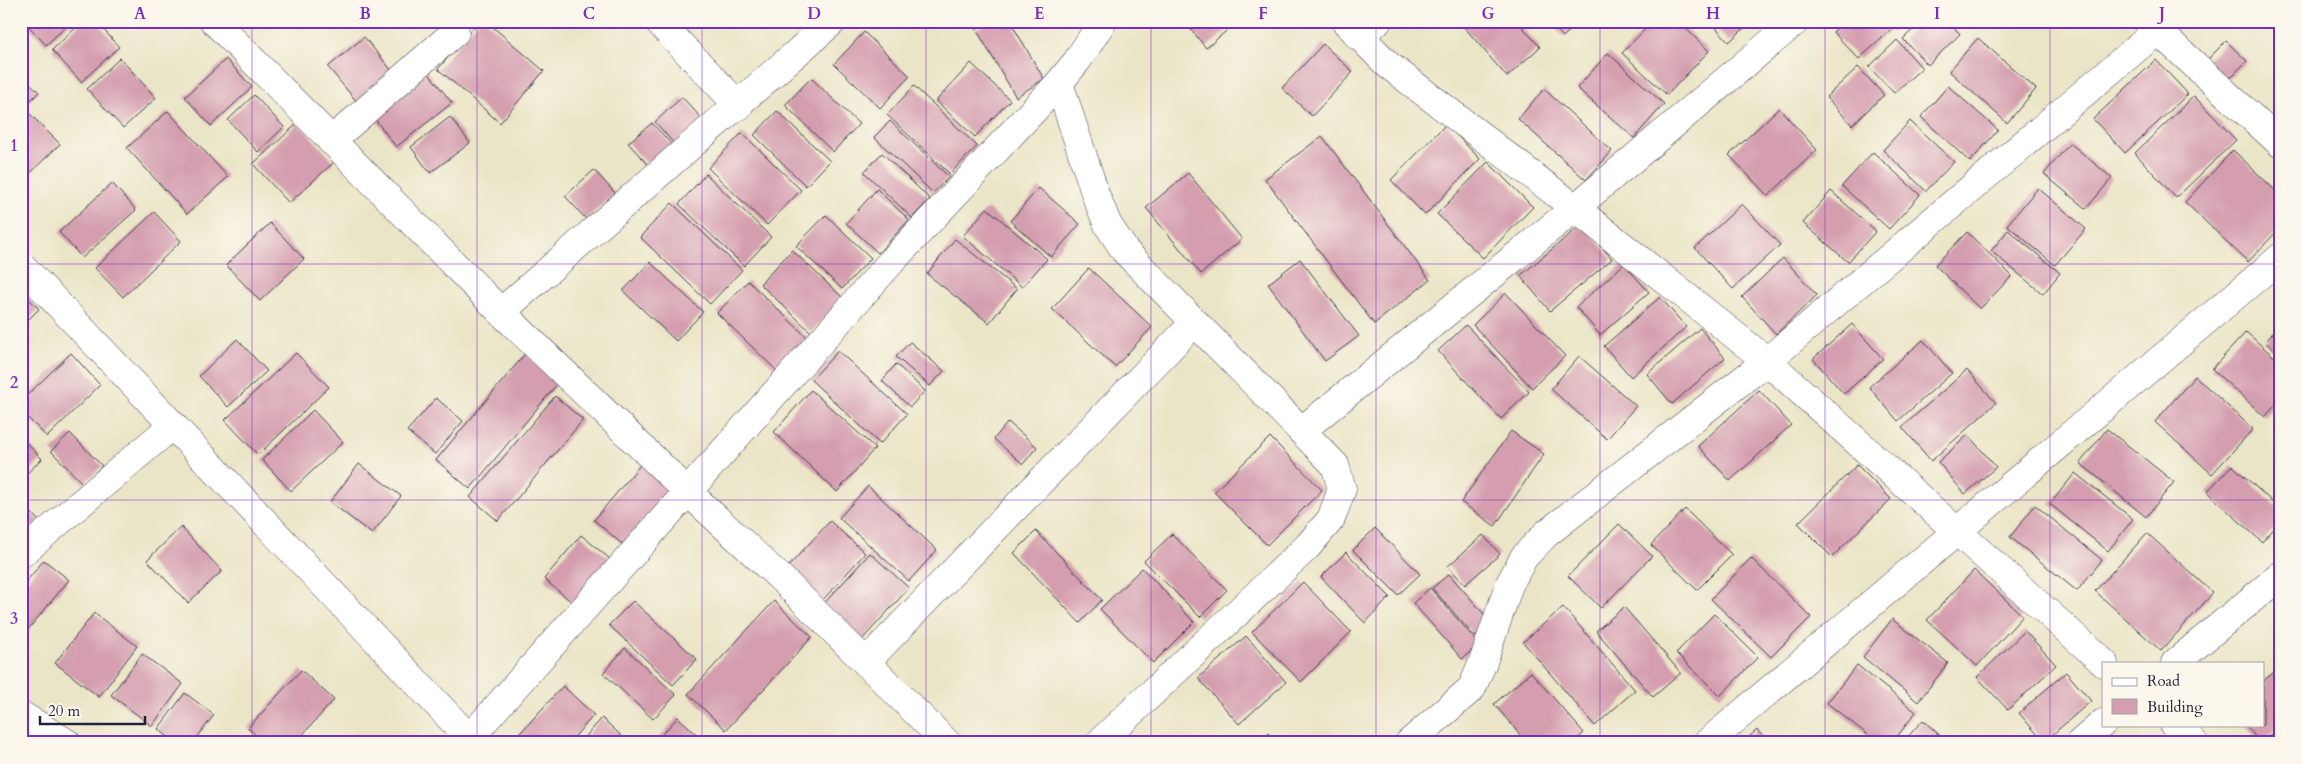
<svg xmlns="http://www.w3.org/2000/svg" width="2302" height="764" font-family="Cardo,serif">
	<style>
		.building { fill: #d49eaf }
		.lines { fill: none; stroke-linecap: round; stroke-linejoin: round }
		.street-casing { stroke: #403f50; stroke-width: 29 }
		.street { stroke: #fff; stroke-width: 28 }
		.grid { fill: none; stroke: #7b2cbf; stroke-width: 1; stroke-opacity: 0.55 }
		.neatline { fill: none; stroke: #7b2cbf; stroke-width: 2 }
		.grid-label { font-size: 16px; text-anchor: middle; font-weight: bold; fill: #7b2cbf }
	</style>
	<rect width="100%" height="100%" fill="#fbf7ec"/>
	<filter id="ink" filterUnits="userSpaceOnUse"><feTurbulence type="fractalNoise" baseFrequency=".02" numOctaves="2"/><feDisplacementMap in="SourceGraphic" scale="10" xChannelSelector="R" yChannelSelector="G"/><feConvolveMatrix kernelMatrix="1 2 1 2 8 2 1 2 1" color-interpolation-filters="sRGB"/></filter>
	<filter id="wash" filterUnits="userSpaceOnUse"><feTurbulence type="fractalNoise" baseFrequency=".0096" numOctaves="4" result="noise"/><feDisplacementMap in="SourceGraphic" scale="20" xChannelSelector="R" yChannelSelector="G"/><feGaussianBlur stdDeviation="1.12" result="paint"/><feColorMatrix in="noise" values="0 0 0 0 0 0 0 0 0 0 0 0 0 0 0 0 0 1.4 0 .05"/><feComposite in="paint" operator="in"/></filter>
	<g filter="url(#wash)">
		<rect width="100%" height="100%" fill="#ebe5c7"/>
		<g id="blocks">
			<path class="building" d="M24,21h48l-26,24z
				M83,21h13l23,26 -38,35 -29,-32z
				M479,21h7l58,50 -44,52 -62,-54z
				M734,21h16l-7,9z
				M989,21h21l34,58 -28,18 -40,-68z
				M1184,21h54l-32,27z
				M1459,21h58l23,26 -33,30z
				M1549,21h31l-17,16z
				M1653,21h25l31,30 -42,44 -45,-42z
				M1710,21h42l-23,21z
				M1844,21h41l7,8 -33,30 -26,-27z
				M1891,21h17l-9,9z
				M1922,21h26l12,13 -32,31 -25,-26z
				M864,32l46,44 -30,32 -46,-44z
				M364,37l29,35 -36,30 -29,-35z
				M1978,38l58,51 -29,34 -58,-52z
				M1897,40l25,28 -28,25 -25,-26z
				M2226,41l21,20 -25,25 -20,-21z
				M1323,44l30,28 -41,44 -30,-28z
				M1608,53l56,51 -30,34 -57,-50z
				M120,58l36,40 -33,30 -36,-39z
				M226,59l26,28 -41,39 -26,-29z
				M2156,60l32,34 -63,59 -32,-34z
				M971,63l39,37 -35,37 -39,-36z
				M1858,67l26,28 -32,30 -26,-28z
				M427,71l25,32 -56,44 -24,-32z
				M21,75l18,17 -18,18z
				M811,78l48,46 -26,28 -48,-47z
				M914,86l63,60 -27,28 -63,-59z
				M1948,86l50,44 -28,32 -49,-45z
				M1544,89l68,62 -26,29 -68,-61z
				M254,95l30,32 -26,25 -30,-32z
				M2194,96l42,44 -60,58 -41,-45z
				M682,97l23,25 -28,25 -22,-25z
				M1779,108l38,42 -49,46 -39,-41z
				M26,110l34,34 -39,38v-67z
				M168,111l60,66 -41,37 -60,-66z
				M777,111l53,50 -24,25 -52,-51z
				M450,117l20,26 -40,30 -19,-26z
				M890,121l59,56 -16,16 -59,-56z
				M1910,121l44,41 -28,29 -43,-41z
				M298,123l36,39 -45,41 -36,-39z
				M652,123l23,25 -23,21 -24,-26z
				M1446,124l34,35 -55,56 -34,-35z
				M742,133l59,57 -34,35 -59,-57z
				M1322,136l108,144 -56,44 -109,-145z
				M2070,143l42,35 -26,31 -42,-35z
				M2233,150l48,46v31l-33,35 -63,-60z
				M1873,152l47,43 -31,34 -47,-43z
				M882,153l48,46 -18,19 -48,-46z
				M1488,162l45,45 -50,51 -46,-44z
				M594,170l21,23 -29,26 -21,-23z
				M1188,173l54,66 -41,35 -55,-66z
				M706,174l65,63 -27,29 -65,-62z
				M112,183l24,27 -54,48 -23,-26z
				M1039,188l41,36 -29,33 -41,-36z
				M2038,188l48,41 -31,36 -48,-40z
				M877,189l32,31 -31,33 -32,-30z
				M1831,191l45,40 -28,31 -45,-39z
				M672,203l70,67 -32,34 -70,-67z
				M1742,204l38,41 -47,44 -38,-41z
				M987,208l60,51 -25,28 -59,-51z
				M154,212l27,29 -58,56 -28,-29z
				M826,215l45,43 -29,31 -46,-43z
				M270,223l34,36 -44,42 -34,-36z
				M1582,224l30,35 -62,52 -30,-35z
				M2008,230l52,43 -17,21 -52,-43z
				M1967,232l45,44 -32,33 -45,-44z
				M955,239l62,50 -28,34 -62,-49z
				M792,250l51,48 -32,34 -51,-48z
				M1783,258l34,37 -41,39 -34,-37z
				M1300,259l59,77 -34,25 -57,-77z
				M650,262l53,50 -27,29 -53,-50z
				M1624,264l25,28 -49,43 -24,-28z
				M1089,268l63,59 -37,40 -63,-58z
				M748,281l60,57 -31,33 -60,-58z
				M1506,293l59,63 -33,32 -59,-63z
				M25,295l14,14 -18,18v-28z
				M1660,297l26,30 -55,50 -27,-31z
				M1852,324l31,35 -39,35 -31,-35z
				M2281,324v33l-16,-15z
				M1466,325l63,67 -28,27 -63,-68z
				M1700,328l25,30 -53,46 -25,-30z
				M2246,332l35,31v36l-16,18 -53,-48z
				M237,339l30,32 -39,36 -29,-31z
				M1923,340l29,33 -54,48 -29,-34z
				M910,342l34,29 -14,15 -34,-29z
				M838,351l69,63 -27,30 -69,-64z
				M71,353l29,32 -53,52 -26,-26v-10z
				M296,353l33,34 -71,68 -33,-35z
				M525,354l34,28 -89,107 -34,-29z
				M1579,356l57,50 -29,33 -56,-50z
				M896,364l29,27 -15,16 -28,-26z
				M1967,370l29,33 -65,58 -29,-34z
				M2195,376l58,53 -41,45 -57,-52z
				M811,390l64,58 -38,44 -63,-60z
				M1759,390l32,35 -61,56 -32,-35z
				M555,396l28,24 -85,101 -28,-24z
				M436,398l27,23 -28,33 -28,-23z
				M313,410l30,32 -52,49 -29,-31z
				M1008,422l29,25 -14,17 -29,-25z
				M2107,429l67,53 -28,35 -66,-54z
				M1511,431l33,23 -49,72 -34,-24z
				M70,433l32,33 -19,18 -32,-33z
				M1968,435l28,32 -31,27 -27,-32z
				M1270,437l52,53 -55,55 -53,-53z
				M24,440l18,19 -21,20v-37z
				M359,464l42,32 -29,38 -42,-32z
				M641,464l34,29 -47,56 -34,-29z
				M1857,465l34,34 -59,58 -34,-34z
				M2232,465l49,45v11l-19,21 -55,-50z
				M2075,473l58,46 -25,32 -58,-47z
				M868,486l69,64 -28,31 -70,-63z
				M2035,505l67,55 -25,31 -67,-54z
				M25,506l14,15 -18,17v-29z
				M1685,509l47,46 -35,35 -46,-45z
				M830,521l35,32 -44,49 -36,-32z
				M1619,524l33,32 -51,52 -33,-32z
				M181,527l41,44 -34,32 -41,-43z
				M1375,528l45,46 -22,21 -45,-45z
				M1036,531l66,69 -22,23 -66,-70z
				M2147,533l66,60 -52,58 -66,-60z
				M1172,534l55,56 -27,27 -56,-56z
				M581,535l35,29 -37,44 -35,-29z
				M1483,535l17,19 -35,31 -17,-19z
				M1346,552l44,45 -25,26 -44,-46z
				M870,553l39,35 -50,55 -39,-35z
				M1751,558l60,59 -40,40 -60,-58z
				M44,560l25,20 -48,58v-50z
				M1142,568l52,54 -41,41 -53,-54z
				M1974,570l49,46 -46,50 -50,-46z
				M1449,574l42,48 -16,15 -43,-49z
				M1303,582l48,50 -50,50 -49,-50z
				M1430,588l49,56 -17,15 -49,-56z
				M633,601l64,58 -24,26 -64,-60z
				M774,601l38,36 -86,93 -38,-36z
				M1563,607l72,83 -40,36 -72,-84z
				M1624,607l57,66 -28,24 -57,-66z
				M94,613l43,33 -38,51 -44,-34z
				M1714,614l44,43 -38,39 -44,-43z
				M1892,619l56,44 -30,39 -55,-45z
				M2025,631l31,34 -48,45 -31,-33z
				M1246,636l40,46 -47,42 -41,-46z
				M625,648l51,47 -23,24 -50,-46z
				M142,654l41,30 -31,42 -41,-31z
				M1857,665l59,47 -24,31h-14l-51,-40z
				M2281,667v59l-21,17 -14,-18h17v-44z
				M301,670l33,30 -39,43h-31l-16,-15z
				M1531,672l53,61 -11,10h-46l-33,-39z
				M2066,672l25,29 -47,41 -25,-29z
				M563,686l31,29 -25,28h-58z
				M185,693l29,22 -21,28h-17l-18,-14z
				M678,717l28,26h-52z
				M602,718l27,25h-49z
				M1923,720l25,23h-46z
				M1757,730l11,13h-26z
				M1268,733l8,10h-22z"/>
		</g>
	</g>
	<g filter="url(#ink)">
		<use href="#blocks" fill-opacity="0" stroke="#403f50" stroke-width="1"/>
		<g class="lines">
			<g class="street-casing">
				<path id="street" d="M214,21l287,291 187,180 99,92 160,159
					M658,21l81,85
					M1345,21l42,43 188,144 192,153 337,302
					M2147,21l134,123
					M1358,36l20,-15
					M1059,83l37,113 12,29 17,26 210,214 7,24 -11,30 -24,28 -208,196
					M331,141l124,-109
					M21,265l453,478
					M501,312l332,-291
					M1301,431l274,-223 221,-187
					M21,554l152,-129
					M866,662l329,-340
					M2175,663l106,-88
					M21,715l46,28
					M2174,725l20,18
					M465,743l427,-482 167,-178 18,-22 26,-40
					M1409,743l63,-55 11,-26 26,-77 15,-28 22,-23 221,-173 402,-340
					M1707,743l574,-486
					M2080,743l23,-20"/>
			</g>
			<use href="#street" class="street"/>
		</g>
	</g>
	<path class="grid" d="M252,21v722M477,21v722M702,21v722M926,21v722M1151,21v722M1376,21v722M1600,21v722M1825,21v722M2050,21v722M21,264h2260M21,500h2260"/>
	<rect width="2302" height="764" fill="none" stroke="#fbf7ec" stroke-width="55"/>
	<rect x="2102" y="662" width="162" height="65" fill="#fbf7ec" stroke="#a4a2a5"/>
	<rect x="2112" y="678" width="25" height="8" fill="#ffffff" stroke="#a4a2a5"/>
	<text x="2147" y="686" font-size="15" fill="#22223b">Road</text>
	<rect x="2112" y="699" width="25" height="15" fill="#d49eaf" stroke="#a4a2a5"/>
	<text x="2147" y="712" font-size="15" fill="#22223b">Building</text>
	<path d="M40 716v8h105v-8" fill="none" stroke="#22223b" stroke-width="2.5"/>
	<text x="48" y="716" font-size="15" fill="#22223b" stroke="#fbf7ec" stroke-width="4" paint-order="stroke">20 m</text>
	<rect x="28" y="28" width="2246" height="708" class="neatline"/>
	<g class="grid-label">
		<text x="140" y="19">A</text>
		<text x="365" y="19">B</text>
		<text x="589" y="19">C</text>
		<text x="814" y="19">D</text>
		<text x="1039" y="19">E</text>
		<text x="1263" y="19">F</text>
		<text x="1488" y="19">G</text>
		<text x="1713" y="19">H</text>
		<text x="1937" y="19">I</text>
		<text x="2162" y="19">J</text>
		<text x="14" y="151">1</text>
		<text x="14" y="388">2</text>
		<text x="14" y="624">3</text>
	</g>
</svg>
